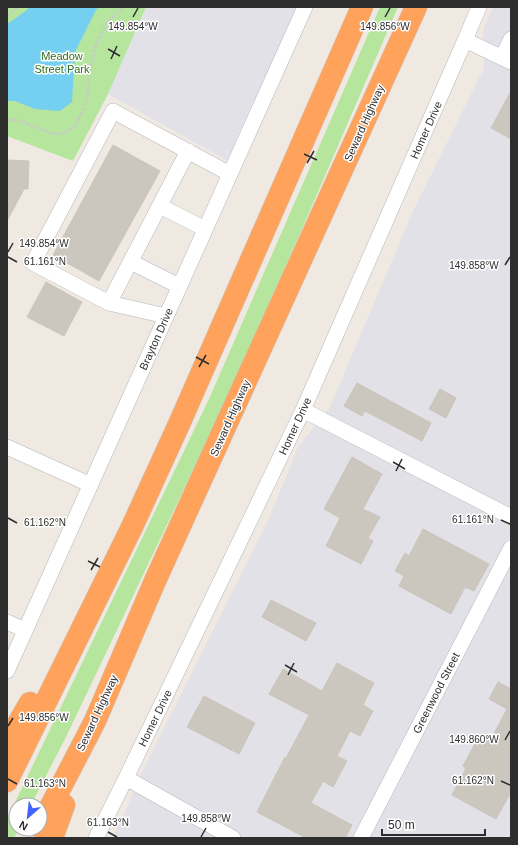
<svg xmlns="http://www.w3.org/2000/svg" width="518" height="845" font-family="Arial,sans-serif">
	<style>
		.industrial { fill: #e3e1e8 }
		.green { fill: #b6e59e }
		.water { fill: #75cff0 }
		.building { fill: #cbc7bf; stroke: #cbc5ba }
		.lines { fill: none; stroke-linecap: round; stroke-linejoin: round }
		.minor-casing { stroke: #b4b7c1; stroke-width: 16 }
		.highway-casing { stroke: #c9c9c9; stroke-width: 23 }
		.path { stroke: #c9c9c9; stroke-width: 2.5; stroke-dasharray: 3 2; stroke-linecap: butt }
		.minor { stroke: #fff; stroke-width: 15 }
		.highway { stroke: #ffa35c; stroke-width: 22 }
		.ticks { fill: none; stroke: #2e2e2e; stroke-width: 1.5 }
		.labels { text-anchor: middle; stroke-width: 3; stroke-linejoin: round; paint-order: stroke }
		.park-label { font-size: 11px; fill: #2c6e1b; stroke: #fff }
		.street-label { font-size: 11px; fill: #2e2e2e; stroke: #fff }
		.ticks-label { font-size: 10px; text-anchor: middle; fill: #2e2e2e; stroke: #fff; stroke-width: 3; stroke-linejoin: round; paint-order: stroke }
	</style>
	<rect width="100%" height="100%" fill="#efe9e1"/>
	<path class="industrial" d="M146,7h152l-67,153h-5l-118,-66z
		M493,7h18v831h-399l13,-26 15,-36 128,-255 30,-74 32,-40 83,-196 71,-143 -1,-38z"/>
	<path class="green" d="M7,7h139l-38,87 -35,67 -66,-25z
		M380,7h18l-103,238 -83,185 -146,307 -35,68h-15v24h3l-5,9h-7v-19l202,-420z"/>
	<path class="water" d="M29,7h70l-3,3 -21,42 -3,50 -12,9 -25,-2 -20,-8h-8v-78h2l18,-13z"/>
	<path class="building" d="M511,91v48l-20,-11z
		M113,145l47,26 -61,110 -46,-26z
		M7,160l22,1 -1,28h-4l-17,32z
		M46,282l36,20 -18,34 -37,-19z
		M357,383l74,40 -9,18 -57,-30 -3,5 -18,-10z
		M440,389l16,9 -10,20 -17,-9z
		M352,457l30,17 -19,35 17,8 -12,21 5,3 -12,23 -35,-18 14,-28 -16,-9z
		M423,529l66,35 -15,27 -9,-4 -14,27 -52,-28 5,-10 -9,-5 10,-18 4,3z
		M271,600l45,23 -10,18 -44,-24z
		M337,663l37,20 -11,22 10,6 -13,25 -10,-5 -13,25 10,5 -14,26 -10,-6 -12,22 41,22 -7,13h-39l-49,-26 28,-55 1,1 23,-43 -40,-21 14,-25 39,22z
		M498,682l13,7v103l-15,27 -44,-24 14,-27 -3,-2 16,-30 11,5 17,-32 -18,-10z
		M204,696l51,27 -16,31 -52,-27z"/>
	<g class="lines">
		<g class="minor-casing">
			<path id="minor" d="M465,40l46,22
				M502,57l9,-18
				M160,206l45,23
				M131,262l48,24
				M109,303l79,-152
				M166,316l-57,-13 -76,-40 80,-152 117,63
				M303,410l208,107
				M7,447l84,38
				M7,622l18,8
				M7,671l298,-664
				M126,778l107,60
				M96,838l30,-60 177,-368 162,-370 14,-33
				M361,838l150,-290"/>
		</g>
		<g class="highway-casing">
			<path id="highway" d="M7,743l23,-40
				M7,781l125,-254 48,-105 182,-415
				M40,827l55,-106 60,-140 261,-574
				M52,838l12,-33"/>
		</g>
		<path class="path" d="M7,14h4l6,-7
			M7,120h11l16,7 21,7 10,-1 11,-8 10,-23 3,-11 -1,-14 8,-33 11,-21 16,-16"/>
		<use href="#minor" class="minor"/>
		<use href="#highway" class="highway"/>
	</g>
	<path class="ticks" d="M133,17l5,-9M385,17l5,-9M108,49l12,7M111,59l6,-13M304,154l13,6M307,163l7,-12M8,252l5,-9M8,257l9,5M505,265l5,-8M196,357l13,7M199,367l7,-12M393,462l12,7M396,471l6,-12M8,518l9,5M501,520l9,4M88,561l12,6M91,570l7,-12M285,665l12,7M288,675l6,-12M8,726l5,-8M505,740l5,-9M8,779l9,5M501,781l9,4M108,832l9,5M201,837l5,-9"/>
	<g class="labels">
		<g class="park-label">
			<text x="62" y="60">Meadow<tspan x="62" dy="13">Street Park</tspan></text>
		</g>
		<g class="street-label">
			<text transform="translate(364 123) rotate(-66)" y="4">Seward Highway</text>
			<text transform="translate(426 130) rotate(-66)" y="4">Homer Drive</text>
			<text transform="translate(156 339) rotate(-66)" y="4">Brayton Drive</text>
			<text transform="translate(230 418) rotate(-66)" y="4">Seward Highway</text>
			<text transform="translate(295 426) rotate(-65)" y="4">Homer Drive</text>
			<text transform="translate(436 693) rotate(-63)" y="4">Greenwood Street</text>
			<text transform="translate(97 713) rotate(-65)" y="4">Seward Highway</text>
			<text transform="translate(155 718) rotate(-64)" y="4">Homer Drive</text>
		</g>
	</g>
	<g class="ticks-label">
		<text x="133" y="30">149.854°W</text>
		<text x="385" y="30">149.856°W</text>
		<text x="44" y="247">149.854°W</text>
		<text x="45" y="265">61.161°N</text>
		<text x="474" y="269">149.858°W</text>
		<text x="473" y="523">61.161°N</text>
		<text x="45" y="526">61.162°N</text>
		<text x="44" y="721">149.856°W</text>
		<text x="474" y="743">149.860°W</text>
		<text x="473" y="784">61.162°N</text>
		<text x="45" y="787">61.163°N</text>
		<text x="206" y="822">149.858°W</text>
		<text x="108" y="826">61.163°N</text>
	</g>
	<rect width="518" height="845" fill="none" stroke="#2e2e2e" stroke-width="16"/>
	<g transform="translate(28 817) rotate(208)"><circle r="19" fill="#ffffff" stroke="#ababab"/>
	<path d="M0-3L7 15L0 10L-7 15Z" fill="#4264fb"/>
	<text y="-6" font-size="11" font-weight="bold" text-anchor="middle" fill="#2e2e2e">N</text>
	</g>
	<path d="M382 829v6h103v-6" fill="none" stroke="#2e2e2e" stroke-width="2"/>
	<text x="388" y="829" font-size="12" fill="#2e2e2e" stroke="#ffffff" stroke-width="3" paint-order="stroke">50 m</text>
</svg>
